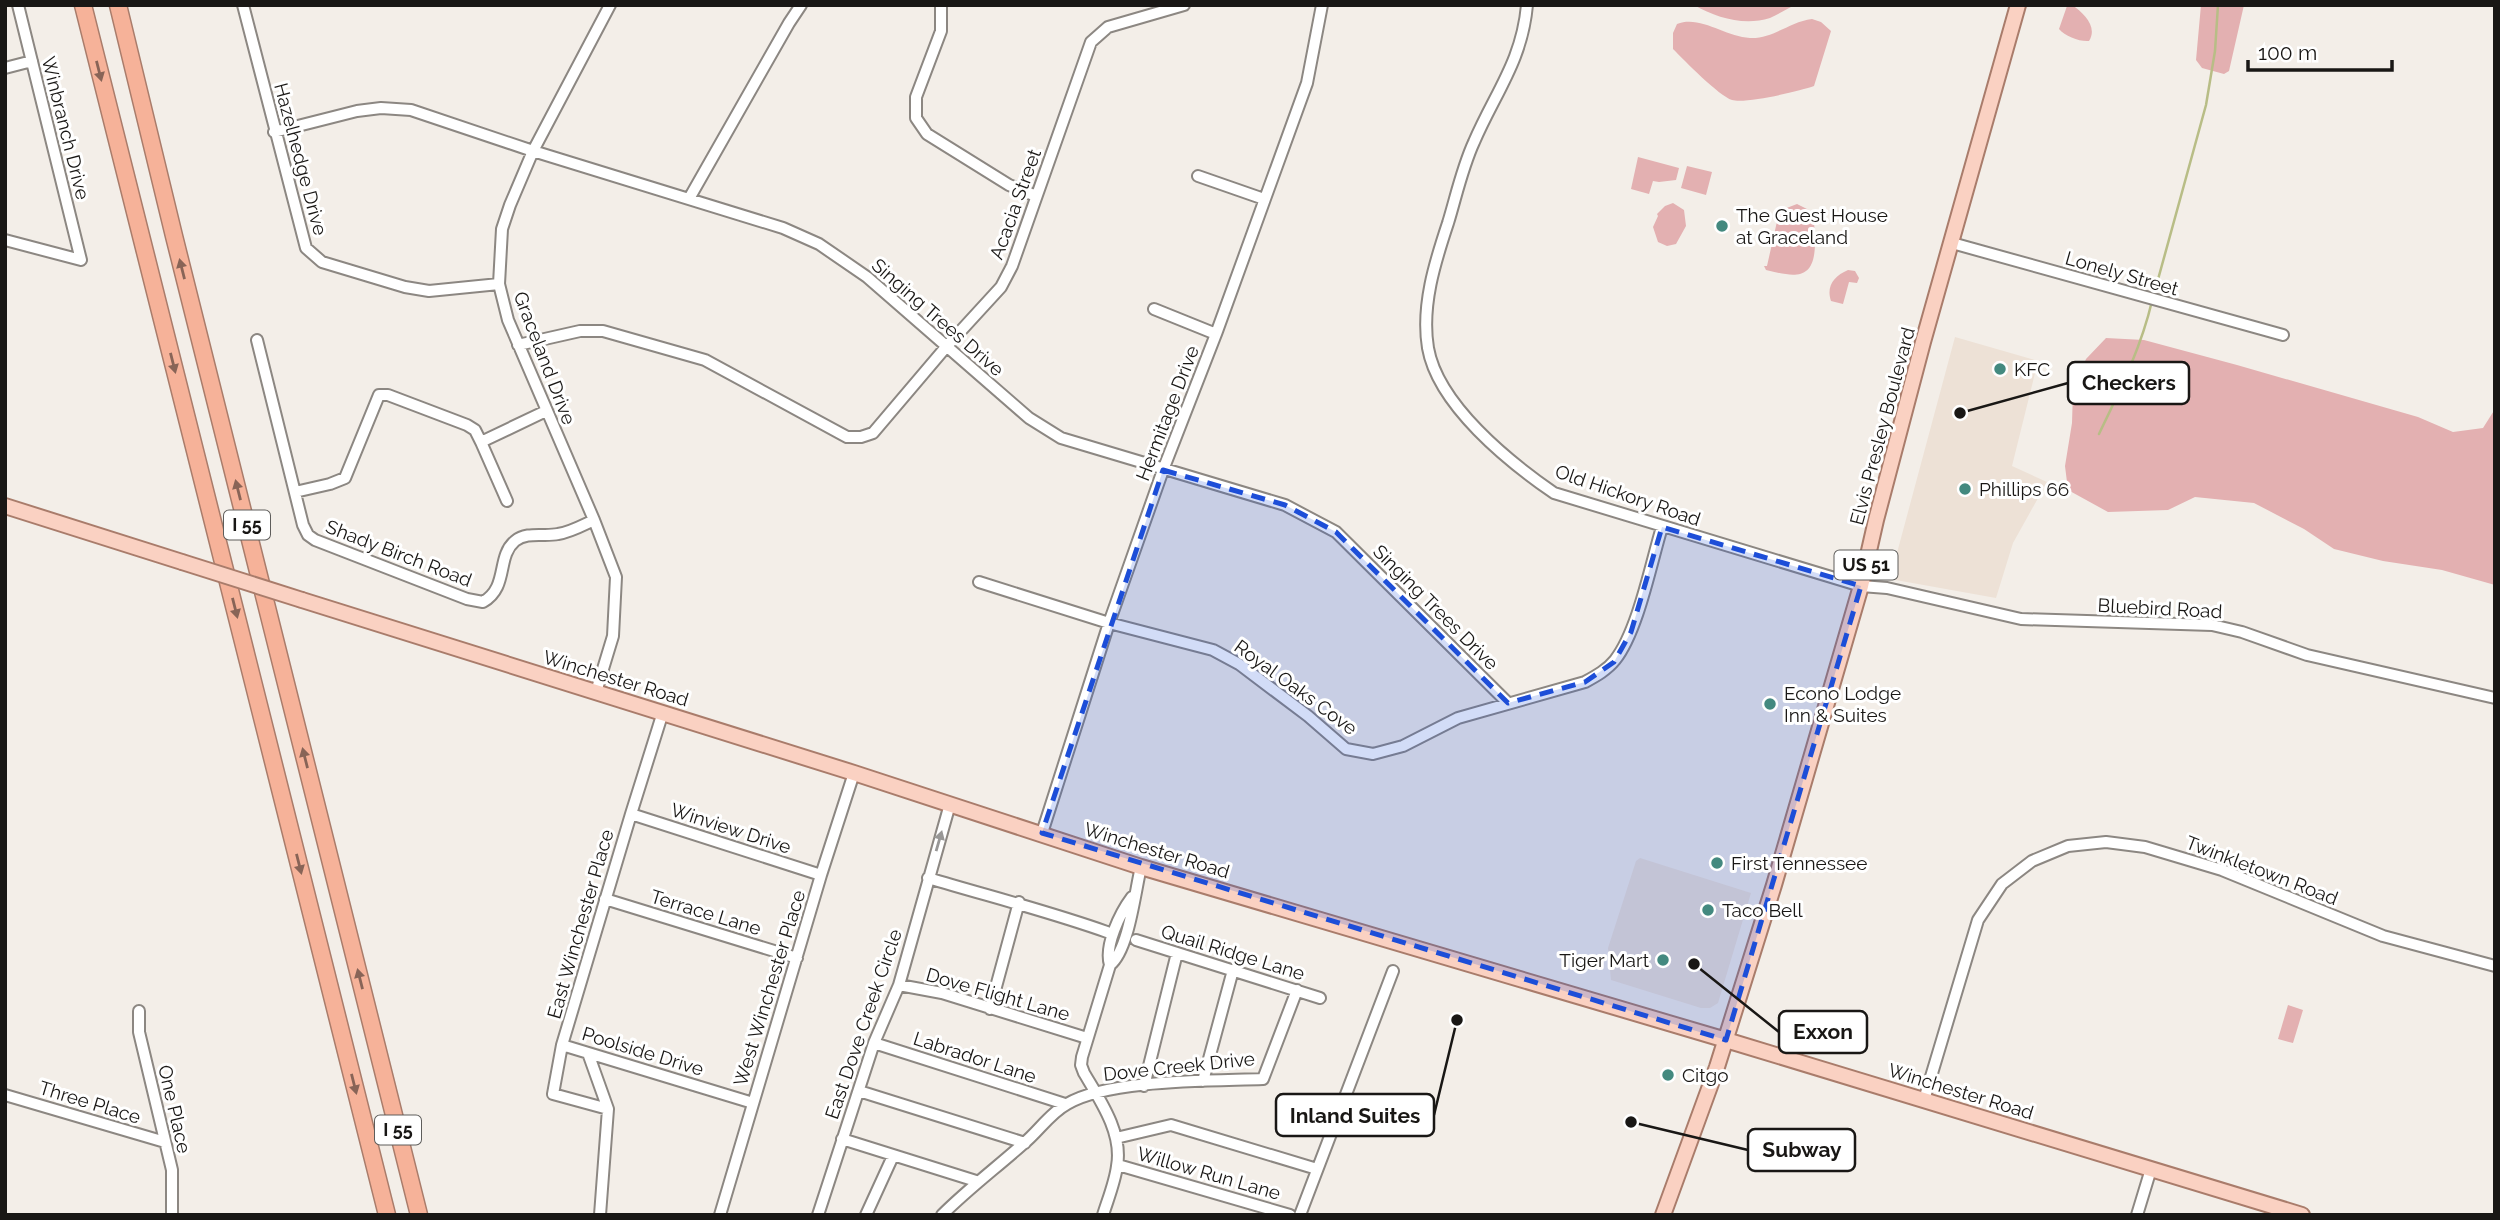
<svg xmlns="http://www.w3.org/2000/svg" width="2500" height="1220" font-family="Raleway,sans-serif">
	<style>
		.built { fill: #ede1d6 }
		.green { fill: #e3b0b1 }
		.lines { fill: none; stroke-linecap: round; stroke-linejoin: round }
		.stream { stroke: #b8bd86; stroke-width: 2.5 }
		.minor-casing { stroke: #8c8782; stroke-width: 14 }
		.major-casing { stroke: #a97c6b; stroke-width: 18 }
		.highway-casing { stroke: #a97c6b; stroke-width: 19 }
		.minor { stroke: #fff; stroke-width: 10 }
		.major { stroke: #fad1c2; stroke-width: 14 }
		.highway { stroke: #f6b299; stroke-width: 16 }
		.major-bridge-casing { stroke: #a97c6b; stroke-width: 18; stroke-linecap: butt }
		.major-bridge { stroke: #fad1c2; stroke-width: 14 }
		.oneway { fill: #886457 }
		.oneway2 { fill: #989796 }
		.marked { fill: #1d4ed8; fill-opacity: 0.2; stroke: #1d4ed8; stroke-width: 5; stroke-dasharray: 14 9; stroke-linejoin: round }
		.poi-dot { fill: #43897f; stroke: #fff; stroke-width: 2.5 }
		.labels { text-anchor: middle; stroke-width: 6; stroke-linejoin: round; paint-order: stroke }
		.shield { fill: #fff; stroke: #5e5d5b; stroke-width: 2 }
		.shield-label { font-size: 18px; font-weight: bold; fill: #191715 }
		.street-label { font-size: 19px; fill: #191715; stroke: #fff }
		.poi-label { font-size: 19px; fill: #191715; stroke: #fff; text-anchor: start }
		.leader { fill: none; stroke: #191715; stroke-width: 2.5 }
		.callout-dot { fill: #191715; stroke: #fff; stroke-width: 2.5 }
		.callout { fill: #fff; stroke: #191715; stroke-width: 2.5 }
		.callout-label { font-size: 21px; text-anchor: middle; font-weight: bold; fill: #191715 }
	</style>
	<rect width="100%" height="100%" fill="#f3eee8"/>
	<path class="built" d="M1955,337l83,24 -26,105 35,16 -34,61 -17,55 -106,-19z
		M1640,858l111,35 -33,110 -8,5h-9l-90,-28 -3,-32 28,-87z"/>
	<path class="green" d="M1694,5h101c-9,4 -16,9 -25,13 -26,8 -53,0 -76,-13z
		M2072,5c12,8 26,22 17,36 -9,1 -24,-5 -30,-12l8,-23z
		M2201,5h43l-15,66 -5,3 -22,-6 -6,-8z
		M1812,19l9,3 10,9 -17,55c-14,5 -68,18 -82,14 -13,-4 -48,-40 -59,-51v-16l4,-9c24,-9 48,13 73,14 23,1 39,-16 62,-19z
		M1638,157l41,11 -3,12 -17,2 -6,-1 -4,13 -18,-5z
		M1687,166l25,6 -6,23 -25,-7z
		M1673,203l11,7 2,16 -10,18 -9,2 -9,-4 -5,-15 5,-11 -1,-2 8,-8z
		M1797,204l12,6c6,9 6,21 6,32 0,38 -18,36 -49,28l-2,-4h3l11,-49 6,-8z
		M1848,270l7,1 4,7 -2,5 -8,-1 -6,22 -12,-3c-5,-15 3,-25 17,-31z
		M2106,338l38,2 93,25 181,52 35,15 30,-4 12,-19v176l-53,-15 -59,-9 -49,-12 -30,-20 -50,-26 -59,-6 -27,13 -60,2 -40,-22 -3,-24 7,-43 1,-33 13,-31z
		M2288,1005l15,5 -10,33 -15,-4z"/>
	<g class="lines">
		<path class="stream" d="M2154,294l52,-189 9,-54 3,-46
			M2099,434c21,-44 42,-86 53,-133"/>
		<g class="minor-casing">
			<path id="minor" d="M243,5l63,243 16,14 83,25 24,4 70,-7
				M941,5v26l-25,66v21l11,16 82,51 27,11
				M1527,5c-5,56 -32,88 -53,137 -12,26 -18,55 -26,81 -13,39 -27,83 -20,125 10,57 81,114 126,145l307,93 26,2 134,31 191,6 30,7 65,23 188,43
				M5,68l27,-7
				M274,132l83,-21 24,-3 30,2 122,41 250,77 36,16 48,33 162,141 32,20 224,67 51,27 172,171
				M1198,176l66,23
				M690,197l99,-174 12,-18
				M5,240l76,20 -63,-255
				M1952,243l331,92
				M1154,309l62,25
				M257,340l46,185 5,10 7,5 152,59 16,3c26,-15 13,-45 32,-61 12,-10 29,-4 43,-7 13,-2 25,-9 36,-14
				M518,345l62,-14h23l102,29 142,77h14l12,-4 73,-86 55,-60 11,-21 79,-224 17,-15 76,-22
				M481,442l26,59
				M295,492l35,-8 15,-6 34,-83h9l79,30 8,5 6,12 65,-31
				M979,582l130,41 104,27 26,14 69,52 38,33 27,5 30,-8 55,-28 127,-36c11,-6 22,-12 30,-22 23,-29 36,-97 47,-133
				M596,692l17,-56 3,-59 -22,-57 -86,-200 -9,-36 3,-55 8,-24 23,-54 77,-146
				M631,814l190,61
				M1042,833l67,-210 54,-153 53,-136 91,-251 15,-78
				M928,878c60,18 120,33 179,54
				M605,899l192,59
				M1136,940l184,58
				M1110,965c-6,-19 10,-52 22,-68
				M899,985l43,8 145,45
				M990,1009l29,-107
				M139,1011v21l33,138v45
				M874,1043l191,61
				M562,1045l191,58
				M588,1053l20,56 -8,106
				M1203,1081l30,-111
				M1144,1086l33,-133
				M859,1091l166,52
				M5,1095l160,47
				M1924,1100l54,-180 24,-36 30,-23 36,-15 38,-4 39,5 77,23 161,66 112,30
				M608,1109l-55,-15 9,-49 69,-231 32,-102
				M1307,1111l28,10
				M1116,1138l55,-13 146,44
				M842,1139l134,42
				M1118,1165l172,50
				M720,1215l101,-340 33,-102
				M818,1215l56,-172 25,-58 51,-181
				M866,1215l27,-59
				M942,1215c26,-26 54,-47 81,-71 15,-12 27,-31 44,-40 41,-25 146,-23 196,-25l34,-89
				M1103,1215c5,-16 12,-33 14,-49 6,-33 -17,-66 -33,-93l-3,-8 1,-8 28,-92c19,-15 25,-74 31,-98
				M1300,1215l93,-244
				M2137,1215l14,-46"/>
		</g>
		<g class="major-casing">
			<path id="major" d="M5,506l177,56
				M302,600l552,173 287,94 585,173 576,175
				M1663,1215l54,-148 57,-182 87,-299 15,-66 47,-178 95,-337"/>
		</g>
		<g class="highway-casing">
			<path id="highway" d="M83,5l304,1210
				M118,5l56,231 245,979"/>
		</g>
		<use href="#minor" class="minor"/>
		<use href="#major" class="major"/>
		<use href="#highway" class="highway"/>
		<g class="major-bridge-casing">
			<path id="major-bridge" d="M182,562l120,38"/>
		</g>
		<use href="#major-bridge" class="major-bridge"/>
	</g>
	<defs><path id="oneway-solid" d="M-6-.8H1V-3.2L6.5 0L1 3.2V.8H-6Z" transform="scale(1.75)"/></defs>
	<g class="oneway">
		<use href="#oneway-solid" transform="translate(99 71) rotate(76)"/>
		<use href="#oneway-solid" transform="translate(182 269) rotate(-104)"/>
		<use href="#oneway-solid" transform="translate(173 363) rotate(76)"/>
		<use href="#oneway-solid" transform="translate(238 490) rotate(-104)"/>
		<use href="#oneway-solid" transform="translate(235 608) rotate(76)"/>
		<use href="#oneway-solid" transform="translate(305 758) rotate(-104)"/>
		<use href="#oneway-solid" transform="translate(299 864) rotate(76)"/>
		<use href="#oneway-solid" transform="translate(360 979) rotate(-104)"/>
		<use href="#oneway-solid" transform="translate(354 1084) rotate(76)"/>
	</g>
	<use class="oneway2" href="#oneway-solid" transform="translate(939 841) rotate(-74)"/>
	<path class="marked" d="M1163,470l122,35 51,27 172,171 77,-21 29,-20 17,-30 31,-105 199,59 -135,454 -684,-207z"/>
	<g class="poi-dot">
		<circle cx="1722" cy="226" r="7"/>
		<circle cx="2000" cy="369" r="7"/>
		<circle cx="1965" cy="489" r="7"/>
		<circle cx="1770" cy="704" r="7"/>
		<circle cx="1717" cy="863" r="7"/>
		<circle cx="1708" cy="910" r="7"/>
		<circle cx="1663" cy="960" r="7"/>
		<circle cx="1668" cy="1075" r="7"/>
	</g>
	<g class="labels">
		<g class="shield">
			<rect x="224" y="510.5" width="46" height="29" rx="5"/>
			<rect x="1834.5" y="550.5" width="63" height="29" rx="5"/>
			<rect x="375" y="1115.5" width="46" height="29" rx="5"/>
		</g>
		<g class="shield-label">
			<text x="247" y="531">I 55</text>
			<text x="1866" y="571">US 51</text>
			<text x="398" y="1136">I 55</text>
		</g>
		<g class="street-label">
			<text transform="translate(66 128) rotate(76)" y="7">Winbranch Drive</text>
			<text transform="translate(301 159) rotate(75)" y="7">Hazelhedge Drive</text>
			<text transform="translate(1015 204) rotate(-70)" y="7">Acacia Street</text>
			<text transform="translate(2122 273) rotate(16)" y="7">Lonely Street</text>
			<text transform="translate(938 317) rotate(41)" y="7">Singing Trees Drive</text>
			<text transform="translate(545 358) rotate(69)" y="7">Graceland Drive</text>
			<text transform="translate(1167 413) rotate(-69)" y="7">Hermitage Drive</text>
			<text transform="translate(1882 426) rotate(-75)" y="7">Elvis Presley Boulevard</text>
			<text transform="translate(1628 495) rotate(19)" y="7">Old Hickory Road</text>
			<text transform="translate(399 553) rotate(21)" y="7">Shady Birch Road</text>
			<text transform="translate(1436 607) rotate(45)" y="7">Singing Trees Drive</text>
			<text transform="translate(2160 608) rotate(3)" y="7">Bluebird Road</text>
			<text transform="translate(616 678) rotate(17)" y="7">Winchester Road</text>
			<text transform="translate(1296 687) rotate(36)" y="7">Royal Oaks Cove</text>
			<text transform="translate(731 828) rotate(18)" y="7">Winview Drive</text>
			<text transform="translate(1157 850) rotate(17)" y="7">Winchester Road</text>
			<text transform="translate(2262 870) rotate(21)" y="7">Twinkletown Road</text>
			<text transform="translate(706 912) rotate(17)" y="7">Terrace Lane</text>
			<text transform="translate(580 924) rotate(-74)" y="7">East Winchester Place</text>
			<text transform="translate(1233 952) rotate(17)" y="7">Quail Ridge Lane</text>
			<text transform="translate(769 988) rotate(-73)" y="7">West Winchester Place</text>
			<text transform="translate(998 994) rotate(16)" y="7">Dove Flight Lane</text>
			<text transform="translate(863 1024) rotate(-71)" y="7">East Dove Creek Circle</text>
			<text transform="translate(643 1051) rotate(17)" y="7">Poolside Drive</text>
			<text transform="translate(975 1057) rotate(18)" y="7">Labrador Lane</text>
			<text transform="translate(1179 1066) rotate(-6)" y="7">Dove Creek Drive</text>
			<text transform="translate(1961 1091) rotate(17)" y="7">Winchester Road</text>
			<text transform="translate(90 1102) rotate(17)" y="7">Three Place</text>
			<text transform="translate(175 1109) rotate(77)" y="7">One Place</text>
			<text transform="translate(1209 1173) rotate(16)" y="7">Willow Run Lane</text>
		</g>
		<g class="poi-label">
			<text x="1736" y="222">The Guest House<tspan x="1736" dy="22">at Graceland</tspan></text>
			<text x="2014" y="376">KFC</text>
			<text x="1979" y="496">Phillips 66</text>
			<text x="1784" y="700">Econo Lodge<tspan x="1784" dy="22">Inn &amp; Suites</tspan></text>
			<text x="1731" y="870">First Tennessee</text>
			<text x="1722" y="917">Taco Bell</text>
			<text x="1649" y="967" text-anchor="end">Tiger Mart</text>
			<text x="1682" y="1082">Citgo</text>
		</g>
	</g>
	<path class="leader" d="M1960 413L2068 383M1694 964L1779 1032M1457 1020L1434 1115M1631 1122L1748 1150"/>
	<g class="callout-dot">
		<circle cx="1960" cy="413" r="7"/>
		<circle cx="1694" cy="964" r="7"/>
		<circle cx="1457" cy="1020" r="7"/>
		<circle cx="1631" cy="1122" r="7"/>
	</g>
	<g class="callout">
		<rect x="2068" y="362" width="121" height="42" rx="7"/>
		<rect x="1779" y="1011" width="88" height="42" rx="7"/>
		<rect x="1276" y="1094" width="158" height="42" rx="7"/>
		<rect x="1748" y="1129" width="107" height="42" rx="7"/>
	</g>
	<g class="callout-label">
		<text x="2129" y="390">Checkers</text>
		<text x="1823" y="1039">Exxon</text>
		<text x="1355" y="1123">Inland Suites</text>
		<text x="1802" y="1157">Subway</text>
	</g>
	<rect width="2500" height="1220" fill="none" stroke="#191715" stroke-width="14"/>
	<path d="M2248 60v10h144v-10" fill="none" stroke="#191715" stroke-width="3.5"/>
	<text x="2258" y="60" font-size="21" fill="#191715" stroke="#ffffff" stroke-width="5" paint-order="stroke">100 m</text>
</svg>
